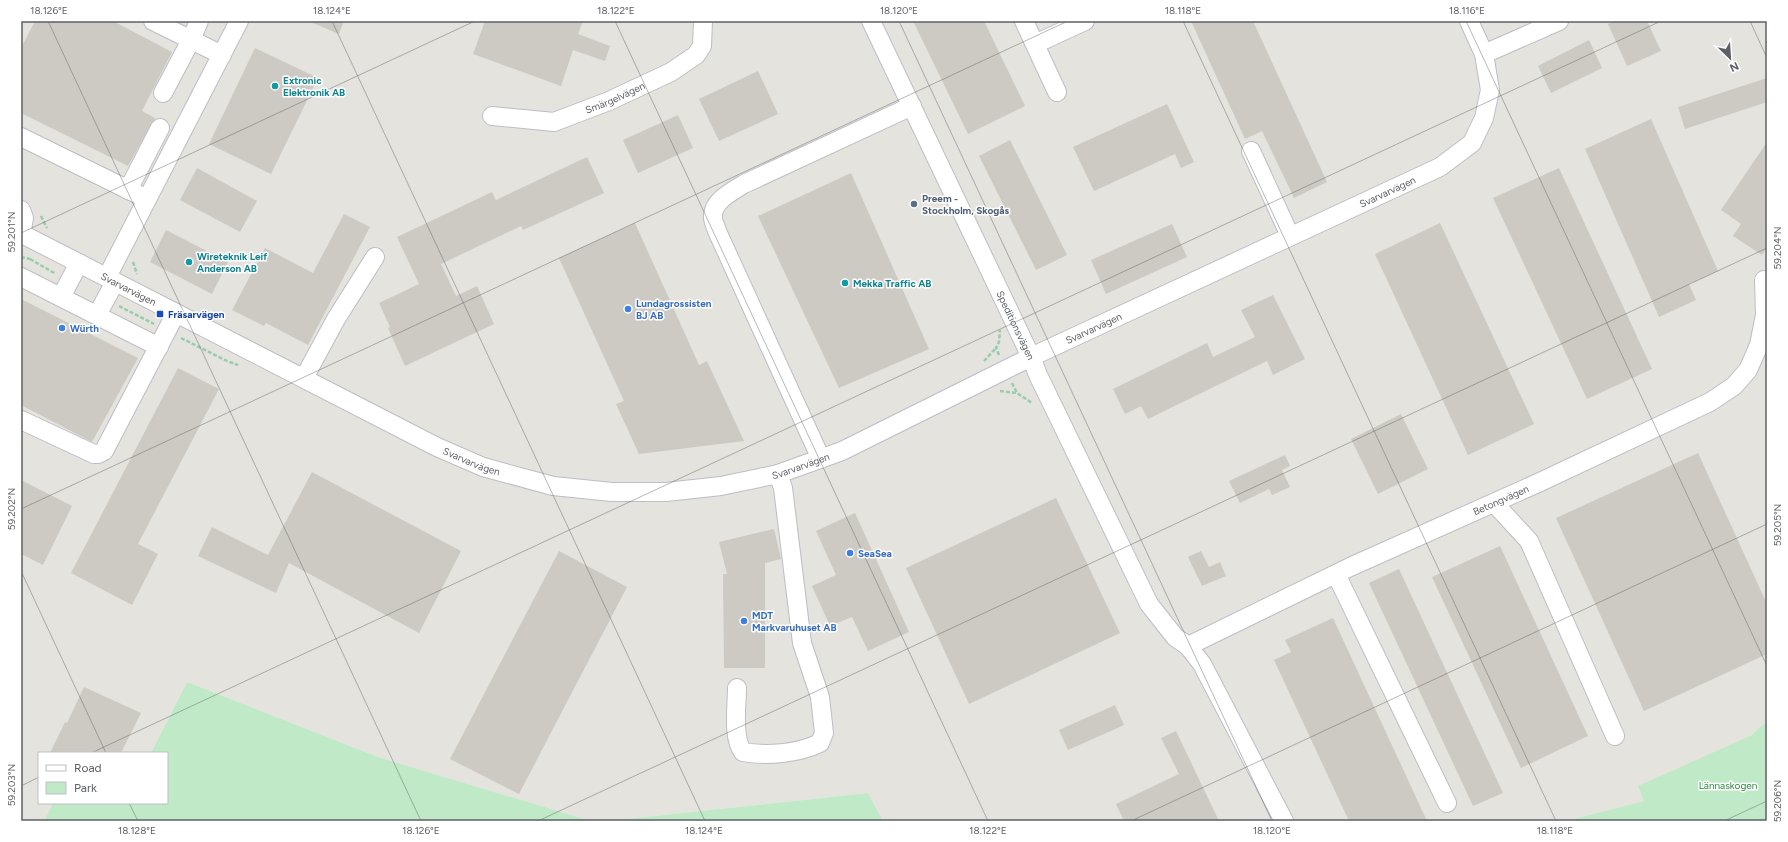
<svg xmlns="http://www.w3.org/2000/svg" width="1788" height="842" font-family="Figtree,sans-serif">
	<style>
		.industrial { fill: #e4e3dd }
		.green { fill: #c0eac7 }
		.building { fill: #cccac2 }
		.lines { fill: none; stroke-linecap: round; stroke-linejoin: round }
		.minor-casing { stroke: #bdbec5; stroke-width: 20 }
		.path { stroke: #97ccaf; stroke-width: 2.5; stroke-dasharray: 4 2; stroke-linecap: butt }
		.minor { stroke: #fff; stroke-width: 18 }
		.ticks { fill: none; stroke: #5d6067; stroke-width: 1; stroke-opacity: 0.45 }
		.culture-dot { fill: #0f9aa8; stroke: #fff; stroke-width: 1.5 }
		.service-dot { fill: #5c6f8a; stroke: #fff; stroke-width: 1.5 }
		.shop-dot { fill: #3f7fe0; stroke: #fff; stroke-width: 1.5 }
		.transit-dot { fill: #1a4fb4; stroke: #fff; stroke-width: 1.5 }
		.labels { text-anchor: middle; stroke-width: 3; stroke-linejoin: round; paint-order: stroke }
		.culture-label { font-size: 10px; font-weight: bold; fill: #0d838f; stroke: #fff; text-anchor: start }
		.street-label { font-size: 10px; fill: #5d6067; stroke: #fff }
		.service-label { font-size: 10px; font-weight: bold; fill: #4e5e75; stroke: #fff; text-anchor: start }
		.shop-label { font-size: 10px; font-weight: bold; fill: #366cbe; stroke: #fff; text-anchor: start }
		.transit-label { font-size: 10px; font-weight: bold; fill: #164399; stroke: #fff; text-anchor: start }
		.park-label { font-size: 10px; fill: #2d8640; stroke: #fff }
		.neatline { fill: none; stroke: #5d6067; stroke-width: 1.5 }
		.ticks-label { font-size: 10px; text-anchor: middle; fill: #5d6067 }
	</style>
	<rect width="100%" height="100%" fill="#f1f0e5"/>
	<path class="industrial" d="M21,21h1746v700l-80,69 -121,31h-683l-15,-28 -260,28h-17l-213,-64 -191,-75 -36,71h-112v50h14l-9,18h-23z"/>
	<path class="green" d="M187,682l191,75 213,64h-547l9,-18h114v-50h-16z
		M1767,721v100h-201l78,-20 -6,-15 112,-50z
		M868,793l15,28h-275z"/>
	<path class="building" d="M35,21h78l59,31 -30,59 13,7 -27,48 -107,-53v-65z
		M308,21h36l-5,13z
		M485,21h98l-5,13 32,12 -5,15 -32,-11 -12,36 -88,-32z
		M913,21h71l41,85 -57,28z
		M1191,21h62l74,161 -33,16 -32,-67 -17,8z
		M1615,21h32l14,30 -34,15 -19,-42z
		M1589,40l13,28 -51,25 -13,-27z
		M255,48l63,30 -47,96 -62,-30z
		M758,71l20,43 -59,27 -20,-42z
		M1767,78v24l-82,27 -7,-22z
		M1167,104l27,58 -13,6 -6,-14 -81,37 -21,-44z
		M678,115l15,33 -55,25 -15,-33z
		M1651,119l67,152 -29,13 7,16 -37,17 -74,-168z
		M1010,140l57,115 -31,15 -57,-114z
		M1767,142v106l-5,7 -29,-19 8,-12 -20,-14z
		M587,157l17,36 -81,37 -2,-4 -80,38 15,32 21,-10 17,38 -89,42 -17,-38 2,-1 -11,-24 40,-19 -22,-47 95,-45 4,8z
		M197,168l60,33 -17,31 -60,-32z
		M1559,168l93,201 -65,30 -94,-201z
		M851,173l78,176 -90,39 -81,-172z
		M344,214l26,13 -62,118 -42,-22 -2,3 -32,-16 33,-62 48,25z
		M635,223l64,142 8,-4 37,80 -105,13 -23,-50 8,-3 -65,-143z
		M1440,223l94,201 -66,31 -93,-201z
		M1172,224l15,33 -81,37 -15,-34z
		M166,230l62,32 -16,32 -62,-32z
		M1273,295l32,64 -32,16 -6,-14 -119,58 -7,-13 -16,8 -12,-25 94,-46 6,14 42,-20 -14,-27z
		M21,299l117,59 -46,84 -71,-37z
		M178,368l41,21 -81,155 20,10 -26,51 -61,-32z
		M1401,414l27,55 -50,25 -27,-55z
		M1698,453l69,151v50l-123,57 -88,-193z
		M1285,455l5,11 -8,4 8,17 -18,8 -3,-6 -29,14 -11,-22z
		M312,472l149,79 -42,82 -130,-70 -13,30 -78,-37 14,-29 56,28z
		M21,480l51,26 -29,59 -22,-11z
		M1056,498l64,135 -151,71 -63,-136z
		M855,513l54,119 -41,19 -16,-34 -22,9 -18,-40 24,-11 -20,-44z
		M774,529l7,30 -16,4v105h-41l-1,-94h4l-8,-32z
		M1500,546l88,190 -67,32 -89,-191z
		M559,551l68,36 -108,207 -69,-35z
		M1201,551l8,16 11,-5 6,14 -24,10 -14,-29z
		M1399,569l104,224 -30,13 -104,-223z
		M1333,618l94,203h-78l-75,-161 17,-8 -6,-12z
		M84,687l57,26 -20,40h-71l15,-31 2,1z
		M1115,705l9,20 -56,25 -9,-20z
		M1176,731l43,90h-95l-8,-17 63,-30 -18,-36z"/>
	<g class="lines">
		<g class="minor-casing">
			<g id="minor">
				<path d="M153,21l69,34"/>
				<path id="s1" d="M871,21l160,336 7,18 111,229 26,33 13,9 162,-79 188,-84 172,-81 24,-16 14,-16 11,-25 6,-30 -1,-35"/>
				<path d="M1024,21l33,71"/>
				<path d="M1035,44l50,-23"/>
				<path d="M1484,54l75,-33"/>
				<path d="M163,93l28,-53 8,-19"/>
				<path id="s2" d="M492,116l62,6 55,-21 62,-29 25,-17 6,-9 1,-25"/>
				<path d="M21,137l126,62"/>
				<path d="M1251,151l39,85"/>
				<path d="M128,190l32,-62"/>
				<path d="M21,210l3,8 -3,17"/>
				<path id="s3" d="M22,234l415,213 46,20 70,19 59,6h54l55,-6 57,-12 64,-23 189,-94 409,-190 32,-24 12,-25 6,-28 -6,-36 -15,-33"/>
				<path d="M21,277l138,70"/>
				<path d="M107,277l132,-256"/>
				<path d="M61,297l18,-34"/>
				<path d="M97,315l18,-33"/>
				<path d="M304,378l32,-59 39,-62"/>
				<path d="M21,420l73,34h4l6,-3 72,-138"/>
				<path d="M821,459l-104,-228c-1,-4 -5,-11 -4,-16 1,-15 20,-24 31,-31l168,-78"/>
				<path d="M1494,503l35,38 86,195"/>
				<path d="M1336,574l111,229"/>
				<path d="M1188,646l14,18 82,157"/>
				<path d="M737,688c0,17 -5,50 6,64 24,4 54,2 77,-9l4,-10 -4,-36 -18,-54 -19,-155 -5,-14"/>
			</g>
		</g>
		<path class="path" d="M41,216l6,12
			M21,257l9,2
			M30,259l26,15
			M133,262l4,12
			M119,306l35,18
			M181,338l46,23 11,4
			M999,355l-3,-7 3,-6 1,-12
			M984,361l12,-13
			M1012,383l5,10
			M1000,391l17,2 15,10"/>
		<use href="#minor" class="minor"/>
	</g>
	<path class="ticks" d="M48,21l373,800M332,21l373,800M615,21l373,800M899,21l373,800M1183,21l373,800M1466,21l301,645M1750,21l17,37M21,233l454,-212M21,509l1047,-488M21,571l85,182M91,753l1570,-732M21,786l18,-9M129,803l9,18M538,821l1229,-573M1131,821l636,-297M1724,821l43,-20"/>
	<g class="culture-dot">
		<circle cx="275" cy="86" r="4"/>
		<circle cx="189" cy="262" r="4"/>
		<circle cx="845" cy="283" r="4"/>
	</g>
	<circle class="service-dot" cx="914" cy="204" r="4"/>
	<g class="shop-dot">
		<circle cx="628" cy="309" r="4"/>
		<circle cx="62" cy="328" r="4"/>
		<circle cx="850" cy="553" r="4"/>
		<circle cx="744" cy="621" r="4"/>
	</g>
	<rect class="transit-dot" x="156" y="310" width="8" height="8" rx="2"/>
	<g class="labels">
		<g class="culture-label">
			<text x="283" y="84">Extronic<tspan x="283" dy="12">Elektronik AB</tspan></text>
			<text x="197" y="260">Wireteknik Leif<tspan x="197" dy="12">Anderson AB</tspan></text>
			<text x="853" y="287">Mekka Traffic AB</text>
		</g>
		<g class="street-label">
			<text dy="4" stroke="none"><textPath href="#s2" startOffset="128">Smärgelvägen</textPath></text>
			<text dy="4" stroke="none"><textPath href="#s3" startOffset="1488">Svarvarvägen</textPath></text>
			<text dy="4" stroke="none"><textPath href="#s3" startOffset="120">Svarvarvägen</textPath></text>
			<text dy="4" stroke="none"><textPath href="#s1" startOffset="337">Speditionsvägen</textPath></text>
			<text dy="4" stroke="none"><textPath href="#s3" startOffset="1164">Svarvarvägen</textPath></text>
			<text dy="4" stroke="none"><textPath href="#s3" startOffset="504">Svarvarvägen</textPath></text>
			<text dy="4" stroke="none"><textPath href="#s3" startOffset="840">Svarvarvägen</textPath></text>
			<text dy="4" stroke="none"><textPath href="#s1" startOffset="1049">Betongvägen</textPath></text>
		</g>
		<g class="service-label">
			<text x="922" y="202">Preem -<tspan x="922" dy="12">Stockholm, Skogås</tspan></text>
		</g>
		<g class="shop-label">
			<text x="636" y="307">Lundagrossisten<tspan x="636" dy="12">BJ AB</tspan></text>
			<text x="70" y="332">Würth</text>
			<text x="858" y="557">SeaSea</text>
			<text x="752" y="619">MDT<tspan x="752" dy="12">Markvaruhuset AB</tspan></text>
		</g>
		<g class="transit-label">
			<text x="168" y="318">Fräsarvägen</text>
		</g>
		<g class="park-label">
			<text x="1728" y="789">Lännaskogen</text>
		</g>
	</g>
	<rect width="1788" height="842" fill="none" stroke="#ffffff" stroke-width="44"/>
	<rect x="38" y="752" width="130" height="52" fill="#ffffff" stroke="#bebfc2"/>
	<rect x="46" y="765" width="20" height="6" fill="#ffffff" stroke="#bebfc2"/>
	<text x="74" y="772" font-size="12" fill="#5d6067">Road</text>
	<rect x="46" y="782" width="20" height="12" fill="#c0eac7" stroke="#bebfc2"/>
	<text x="74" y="792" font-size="12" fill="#5d6067">Park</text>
	<g transform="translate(1730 58) rotate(155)" stroke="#ffffff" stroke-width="3" paint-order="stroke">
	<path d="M0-3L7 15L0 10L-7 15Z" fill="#5d6067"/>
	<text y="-6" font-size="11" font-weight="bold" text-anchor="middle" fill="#5d6067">N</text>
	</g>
	<rect x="22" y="22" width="1744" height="798" class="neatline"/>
	<g class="ticks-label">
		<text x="49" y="14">18.126°E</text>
		<text x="332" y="14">18.124°E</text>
		<text x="616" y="14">18.122°E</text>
		<text x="899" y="14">18.120°E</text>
		<text x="1183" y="14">18.118°E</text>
		<text x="1467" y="14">18.116°E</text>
		<text transform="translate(11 232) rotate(-90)" y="4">59.201°N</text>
		<text transform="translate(1777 248) rotate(-90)" y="4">59.204°N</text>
		<text transform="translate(11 509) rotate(-90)" y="4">59.202°N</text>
		<text transform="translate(1777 525) rotate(-90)" y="4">59.205°N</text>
		<text transform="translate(11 785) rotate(-90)" y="4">59.203°N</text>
		<text transform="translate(1777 801) rotate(-90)" y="4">59.206°N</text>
		<text x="137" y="834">18.128°E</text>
		<text x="421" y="834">18.126°E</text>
		<text x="704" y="834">18.124°E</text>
		<text x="988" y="834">18.122°E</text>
		<text x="1272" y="834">18.120°E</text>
		<text x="1555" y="834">18.118°E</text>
	</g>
</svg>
